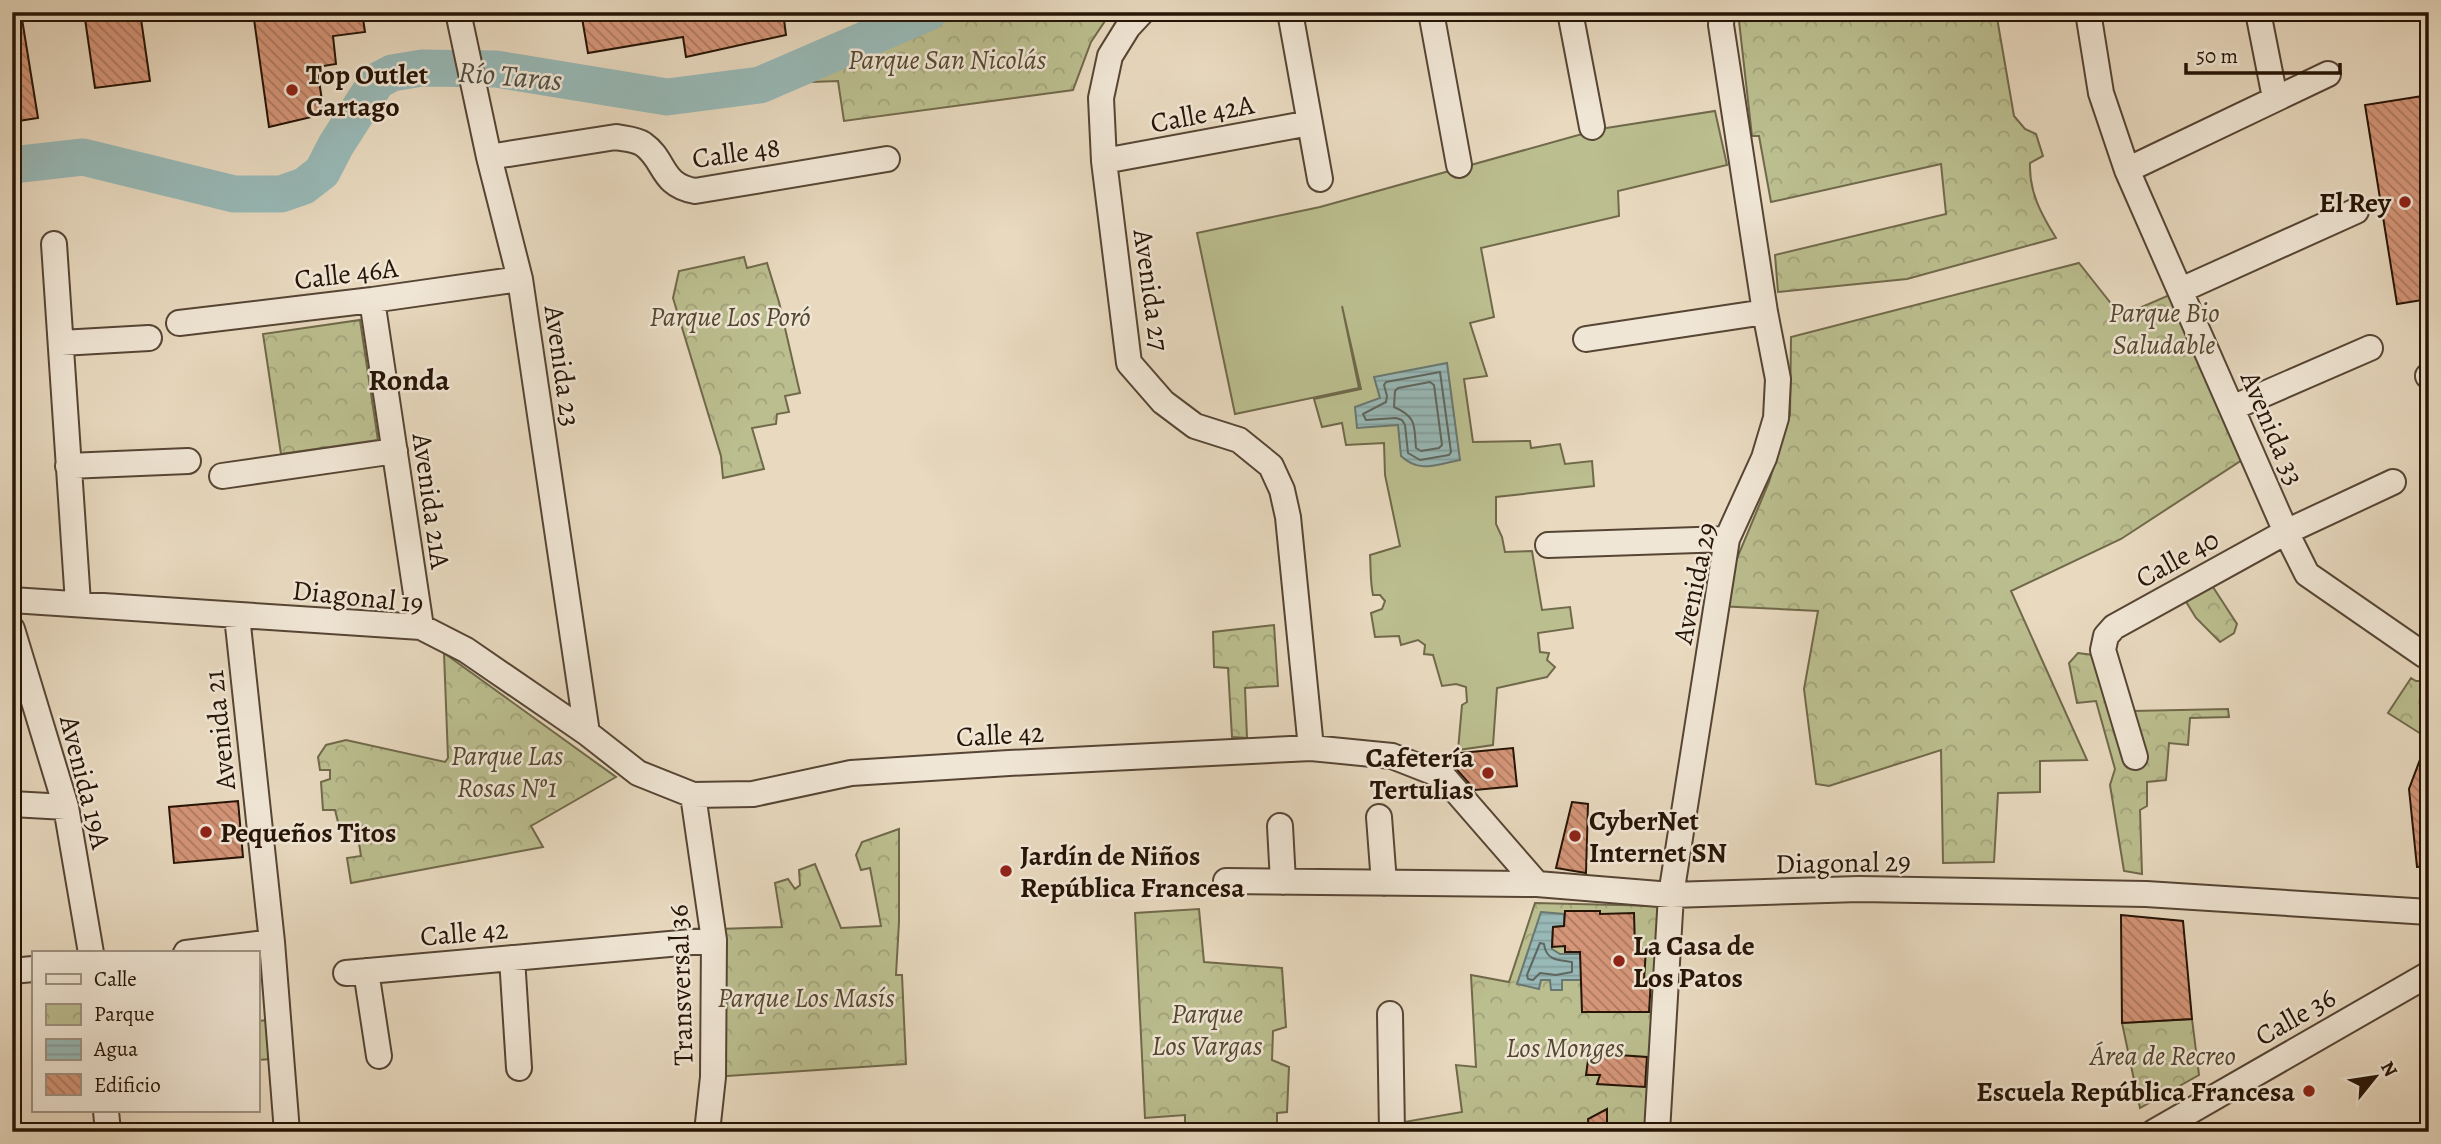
<svg xmlns="http://www.w3.org/2000/svg" width="2441" height="1144" font-family="Alegreya,serif">
	<style>
		.grass { fill: #bbbe8f; stroke: #70694a; stroke-width: 2 }
		.park { fill: url(#park-crowns); stroke: #70694a; stroke-width: 2 }
		.water { fill: url(#water-rules); stroke: #6a7770; stroke-width: 2 }
		.lines { fill: none; stroke-linecap: round; stroke-linejoin: round }
		.shore { stroke: #5f665e; stroke-width: 2 }
		.river { stroke: #98b9b7; stroke-width: 37 }
		.building { fill: url(#building-back-hatch); stroke: #261406; stroke-width: 2 }
		.minor-casing { stroke: #564534; stroke-width: 28 }
		.minor { stroke: #f0e6d5; stroke-width: 24 }
		.poi-dot { fill: #8f2418; stroke: #f0e6d5; stroke-width: 2.5 }
		.labels { text-anchor: middle; stroke-width: 5; stroke-linejoin: round; paint-order: stroke }
		.park-label { font-size: 28px; font-style: italic; fill: #53472f; stroke: #f0e6d5 }
		.poi-label { font-size: 28px; font-weight: bold; fill: #261406; stroke: #f0e6d5; text-anchor: start }
		.street-label { font-size: 28px; fill: #261406; stroke: #f0e6d5 }
		.water-label { font-size: 30px; font-style: italic; fill: #4e4e44; stroke: #f0e6d5 }
		.neighbourhood-label { font-size: 30px; font-weight: bold; fill: #261406; stroke: #f0e6d5 }
	</style>
	<defs>
		<pattern id="park-crowns" width="20" height="18" patternUnits="userSpaceOnUse" patternTransform="scale(1.75)"><rect width="20" height="18" fill="#bbbe8f"/><path d="M2 6a3 3 0 1 1 6 0M12 15a3 3 0 1 1 6 0" fill="none" stroke="#a1a27a"/></pattern>
		<pattern id="water-rules" width="6" height="5" patternUnits="userSpaceOnUse" patternTransform="scale(1.75)"><rect width="6" height="5" fill="#98b9b7"/><path d="M0 2.5h6" fill="none" stroke="#839e9c"/></pattern>
		<pattern id="building-back-hatch" width="6" height="6" patternUnits="userSpaceOnUse" patternTransform="scale(1.75)"><rect width="6" height="6" fill="#d59679"/><path d="M-1 5l2 2M0 0l6 6M5-1l2 2" fill="none" stroke="#ad7961"/></pattern>
	</defs>
	<rect width="100%" height="100%" fill="#e8d9bf"/>
	<filter id="stains"><feTurbulence type="fractalNoise" baseFrequency=".00286" numOctaves="4"/><feColorMatrix values="0 0 0 0 .2 0 0 0 0 .09 0 0 0 0 .02 0 0 0 .5 -.17"/></filter>
	<radialGradient id="worn" r=".72"><stop offset=".6" stop-color="#630" stop-opacity="0"/><stop offset="1" stop-color="#630" stop-opacity=".3"/></radialGradient>
	<path class="grass" d="M1715,111l12,54 -109,26 1,25 -138,32 13,69 -24,6 17,53 -23,3 9,63 57,-1 1,7 29,-4 5,20 27,-3 2,25 -98,11v27l6,13 3,15 27,-1 10,59 28,-3 3,21 -35,5 2,19 9,1 -2,7 8,7 -8,10 -50,11 -4,57 -35,5 4,-45 5,-3 -1,-15 -10,-3 -14,2 -9,-31 -9,-1 1,-9 -7,-5 -17,5 -2,-9 -24,1 -4,-24 11,-4 3,-8 -5,-6h-7c-3,-14 -2,-26 -3,-40l30,-9 -15,-71 -1,-32 -38,2 -4,-22 -20,4 -8,-28 47,-10 -19,-83 17,82 -124,26 -38,-181 123,-26 280,-78z"/>
	<path class="park" d="M934,12h177l-20,30 -18,48 -229,31 -6,-40 -27,1 -4,-15z
		M1738,12h258l18,104 11,13 11,5 7,22 -13,7c-1,29 11,51 26,75l-149,41 -129,13 -3,-37 171,-41 -5,-50 -170,38 -12,-66h-7z
		M744,257l3,11 20,-5 12,39 21,91 -15,3 4,16 -12,2 -1,10 -24,4 12,41 -41,9 -2,-22 -48,-158 6,-27z
		M2079,263l42,53 60,-26 64,168 -124,81 -110,52 76,169 -47,1v31l-42,1 -4,69 -51,1 -2,-113 -112,36 -13,-2 -12,-95 14,-78 -101,-5 52,-124 21,-68 1,-77z
		M360,320l18,120 -97,14 -18,-120z
		M2211,584l26,40 -3,9 -14,9 -24,-24 -11,-18z
		M1274,625l4,61 -33,2 2,50 -15,-1 -4,-69 -14,-1 -1,-35z
		M444,653l172,124 -85,49 12,21 -192,36 -4,-25 14,-2 -4,-26h-17l-5,-20h-12l-2,-28 9,-3v-9h-10l-2,-13 8,-12 20,-5 99,22 3,-4z
		M2078,653l15,2 39,56 96,-2 1,8 -39,1 -2,27 -19,-2 -3,37 -19,2v24l-7,4 2,64 -18,-3 -14,-86 5,-16 -19,-68 -19,2 -8,-40z
		M2411,678l5,3h13v58l-41,-26z
		M899,829v93l-3,53h6l4,89 -193,13 5,-148 64,-2 -7,-44 13,-4 7,10 5,-4 -1,-15 16,-6 26,64 40,-2 -11,-58 -9,2 -5,-15 6,-13z
		M1535,903l124,3 -14,226h-241v-10l58,-10 -6,-47 20,2 -5,-92 38,7z
		M1199,909l5,53 78,6 4,59 -13,4 -1,29 17,7 -2,45 -10,1v19h-78v-6l-14,-1v-10l-40,3 -10,-205z
		M2192,1019l7,56 -59,33 -18,-85z
		M268,1020l4,39 -15,1v-39z"/>
	<path class="water" d="M1447,363l13,97c-23,4 -40,14 -59,-4l-3,-31 -41,3 -2,-21 25,-9 -6,-21z
		M1541,912l23,2v12l-11,1 -1,22 8,5h21v26h-19v10h-11l-1,-10h-9l-2,9 -22,-5z"/>
	<g class="lines">
		<path class="shore" d="M1440,372l11,80 -2,3 -29,5 -12,-7 -3,-28 -3,-5 -6,-2 -30,2 -3,-6 23,-12 1,-6 -3,-11 2,-3z
			M1430,382l4,3 8,60 -3,3 -18,3 -5,-3c-2,-23 1,-31 -22,-41l1,-16 3,-3z
			M1540,943l4,1c2,17 15,16 28,18v10l-16,3 -16,-2 -7,7 -5,-1 -1,-4z"/>
		<path class="river" d="M12,165l71,-8 151,37h47l23,-8 18,-14 14,-27 41,-64 15,-8 30,-5 74,1 171,28 93,-12 169,-73"/>
	</g>
	<path class="building" d="M84,12h56l10,69 -55,7z
		M253,12h109l3,20 -32,4 3,28 -19,3 7,47 -55,13z
		M581,12h202l3,23 -100,22 -3,-20 -95,16z
		M22,19l16,99 -26,4v-102z
		M2429,95v204l-32,5 -32,-199z
		M2427,741l2,1v124l-12,1 -8,-78z
		M1513,748l4,38 -42,4 -17,-19 -5,-10 7,-8z
		M238,801l5,56 -69,6 -5,-56z
		M1572,802l16,2 -2,69 -30,-5z
		M1565,911h35v3l34,-1 1,35 11,1 -2,31h7l-2,32h-67l-2,-60h-15v-6l-13,1 1,-20 11,-1z
		M2121,915l62,6 9,98 -70,4z
		M1589,1053l58,4 -2,30 -48,-3 3,-9h-14z
		M1607,1109v23h-18l-1,-13z"/>
	<g class="lines">
		<g class="minor-casing">
			<path id="minor" d="M458,12l31,145 31,122 67,454
				M1142,12l-14,15 -18,29 -9,42 3,63 25,202 34,39 32,24 44,14 32,26 11,24 6,27 23,231
				M1290,12l30,167
				M1431,12l28,153
				M1570,12l22,115
				M2088,12l13,81 26,77 159,362 21,42 117,81
				M2258,12l17,86
				M489,157l127,-20c9,2 19,2 27,7 23,16 17,41 52,47l192,-32
				M1104,161l206,-38
				M2127,170l201,-96
				M54,244l24,359
				M2181,290l175,-79
				M372,300l49,327
				M179,323l193,-23 148,-21
				M1586,339l179,-27
				M61,343l88,-5
				M2428,376h1
				M2232,408l138,-60
				M68,466l120,-5
				M222,476l173,-25
				M1548,545l179,-6
				M12,600l409,27 45,23 121,83 51,40 55,22 60,-1 98,-21 158,-10 302,-15 81,8 51,20 94,108 134,11 188,-6 287,5 283,18
				M237,616l35,326 15,190
				M12,629l54,178 25,146
				M2135,757l-32,-107 3,-14 8,-9 172,-95 107,-50
				M693,795l21,145 -1,137 -6,55
				M12,804l54,3
				M1379,817l5,66
				M1280,826l3,56
				M1226,881l311,3
				M186,953l86,-11
				M512,958l7,110
				M12,971l21,-2
				M366,971l13,85
				M346,973l368,-33
				M1390,1014l2,118
				M106,1111l2,21
				M1657,1132l14,-237 56,-356 37,-81 12,-40 2,-39 -13,-67 -44,-287 1,-13
				M2154,1132l275,-158"/>
		</g>
		<use href="#minor" class="minor"/>
	</g>
	<g class="poi-dot">
		<circle cx="292" cy="90" r="7"/>
		<circle cx="2405" cy="202" r="7"/>
		<circle cx="1488" cy="773" r="7"/>
		<circle cx="206" cy="832" r="7"/>
		<circle cx="1575" cy="836" r="7"/>
		<circle cx="1006" cy="871" r="7"/>
		<circle cx="1619" cy="961" r="7"/>
		<circle cx="2309" cy="1091" r="7"/>
	</g>
	<g class="labels">
		<g class="park-label">
			<text x="947" y="69">Parque San Nicolás</text>
			<text x="2164" y="322">Parque Bio<tspan x="2164" dy="32">Saludable</tspan></text>
			<text x="730" y="326">Parque Los Poró</text>
			<text x="507" y="765">Parque Las<tspan x="507" dy="32">Rosas Nº1</tspan></text>
			<text x="806" y="1007">Parque Los Masís</text>
			<text x="1207" y="1023">Parque<tspan x="1207" dy="32">Los Vargas</tspan></text>
			<text x="1565" y="1057">Los Monges</text>
			<text x="2163" y="1065">Área de Recreo</text>
		</g>
		<g class="poi-label">
			<text x="306" y="84">Top Outlet<tspan x="306" dy="32">Cartago</tspan></text>
			<text x="2391" y="212" text-anchor="end">El Rey</text>
			<text x="1474" y="767" text-anchor="end">Cafetería<tspan x="1474" dy="32">Tertulias</tspan></text>
			<text x="1589" y="830">CyberNet<tspan x="1589" dy="32">Internet SN</tspan></text>
			<text x="220" y="842">Pequeños Titos</text>
			<text x="1020" y="865">Jardín de Niños<tspan x="1020" dy="32">República Francesa</tspan></text>
			<text x="1633" y="955">La Casa de<tspan x="1633" dy="32">Los Patos</tspan></text>
			<text x="2295" y="1101" text-anchor="end">Escuela República Francesa</text>
		</g>
		<g class="street-label">
			<text transform="translate(1202 113) rotate(-11)" y="10">Calle 42A</text>
			<text transform="translate(736 152) rotate(-8)" y="10">Calle 48</text>
			<text transform="translate(346 273) rotate(-7)" y="10">Calle 46A</text>
			<text transform="translate(1152 290) rotate(82)" y="10">Avenida 27</text>
			<text transform="translate(563 366) rotate(82)" y="10">Avenida 23</text>
			<text transform="translate(2273 428) rotate(67)" y="10">Avenida 33</text>
			<text transform="translate(432 501) rotate(82)" y="10">Avenida 21A</text>
			<text transform="translate(2177 558) rotate(-29)" y="10">Calle 40</text>
			<text transform="translate(1694 583) rotate(-78)" y="10">Avenida 29</text>
			<text transform="translate(358 596) rotate(6)" y="10">Diagonal 19</text>
			<text transform="translate(219 730) rotate(-96)" y="10">Avenida 21</text>
			<text transform="translate(1000 734) rotate(-3)" y="10">Calle 42</text>
			<text transform="translate(86 782) rotate(76)" y="10">Avenida 19A</text>
			<text transform="translate(1843 862) rotate(-1)" y="10">Diagonal 29</text>
			<text transform="translate(464 932) rotate(-5)" y="10">Calle 42</text>
			<text transform="translate(680 985) rotate(-92)" y="10">Transversal 36</text>
			<text transform="translate(2295 1016) rotate(-30)" y="10">Calle 36</text>
		</g>
		<g class="water-label">
			<text transform="translate(510 76) rotate(5)" y="10">Río Taras</text>
		</g>
		<g class="neighbourhood-label">
			<text x="409" y="390">Ronda</text>
		</g>
	</g>
	<rect width="2441" height="1144" fill="none" stroke="#e8d9bf" stroke-width="42"/>
	<rect x="14" y="14" width="2413" height="1116" fill="none" stroke="#261406" stroke-width="3.5"/>
	<rect x="21" y="21" width="2399" height="1102" fill="none" stroke="#261406" stroke-width="2"/>
	<rect x="32" y="951" width="228" height="161" fill="#f0e6d5" stroke="#9f9282" stroke-width="2"/>
	<rect x="46" y="974" width="35" height="10" fill="#f0e6d5" stroke="#9f9282" stroke-width="2"/>
	<text x="94" y="986" font-size="21" fill="#261406">Calle</text>
	<rect x="46" y="1004" width="35" height="21" fill="url(#park-crowns)" stroke="#9f9282" stroke-width="2"/>
	<text x="94" y="1021" font-size="21" fill="#261406">Parque</text>
	<rect x="46" y="1039" width="35" height="21" fill="url(#water-rules)" stroke="#9f9282" stroke-width="2"/>
	<text x="94" y="1056" font-size="21" fill="#261406">Agua</text>
	<rect x="46" y="1074" width="35" height="21" fill="url(#building-back-hatch)" stroke="#9f9282" stroke-width="2"/>
	<text x="94" y="1092" font-size="21" fill="#261406">Edificio</text>
	<g transform="translate(2375 1077) rotate(60)" stroke="#f0e6d5" stroke-width="5" paint-order="stroke">
	<path d="M0-5L12 26L0 18L-12 26Z" fill="#261406"/>
	<text y="-10" font-size="19" font-weight="bold" text-anchor="middle" fill="#261406">N</text>
	</g>
	<path d="M2186 63v10h154v-10" fill="none" stroke="#261406" stroke-width="3.5"/>
	<text x="2196" y="63" font-size="21" fill="#261406" stroke="#f0e6d5" stroke-width="5" paint-order="stroke">50 m</text>
	<rect width="100%" height="100%" filter="url(#stains)"/>
	<rect width="100%" height="100%" fill="url(#worn)"/>
</svg>
